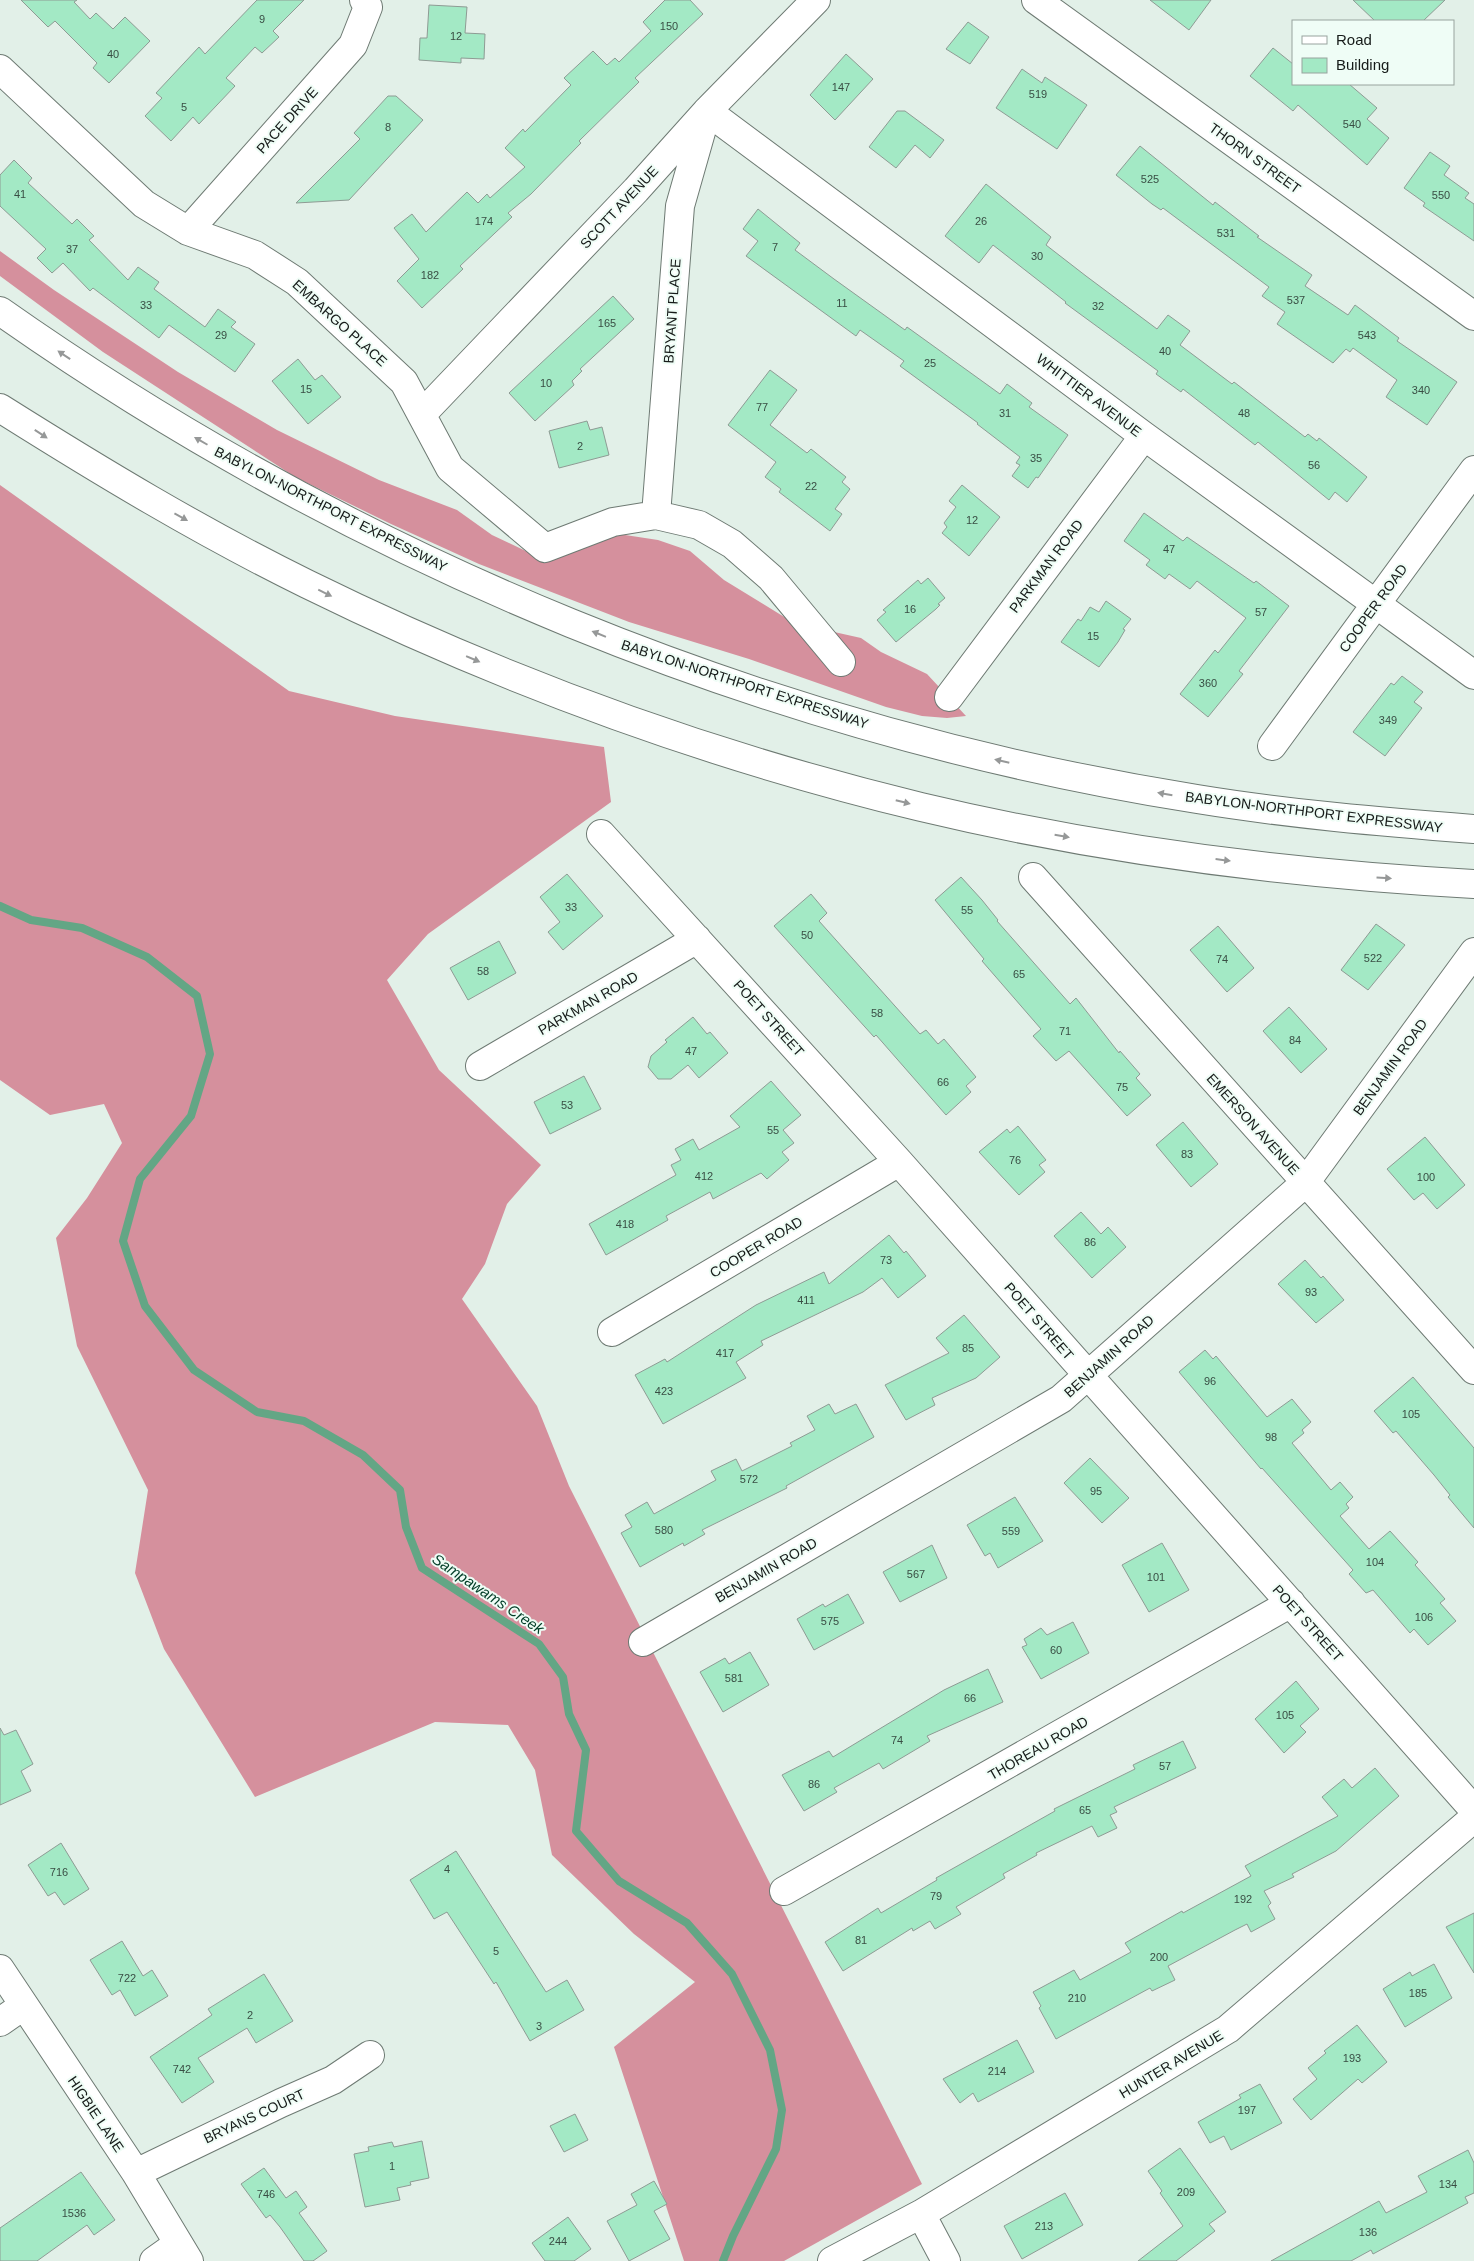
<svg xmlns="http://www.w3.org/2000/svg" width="1474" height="2261" font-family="Helvetica,sans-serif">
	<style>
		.forest { fill: #d5909d }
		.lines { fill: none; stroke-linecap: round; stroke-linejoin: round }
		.stream { stroke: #63a685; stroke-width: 8 }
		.building { fill: #a3e9c5; stroke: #8e9b94 }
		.minor-casing { stroke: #6e7a73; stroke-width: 30 }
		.major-casing { stroke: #6e7a73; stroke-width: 30 }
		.minor { stroke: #fff; stroke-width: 28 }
		.major { stroke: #fff; stroke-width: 28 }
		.oneway { fill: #969898 }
		.labels { text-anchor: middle; stroke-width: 4; stroke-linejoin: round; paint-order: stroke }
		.number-label { font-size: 11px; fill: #394e44 }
		.street-label { font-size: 14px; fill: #161b19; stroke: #effdf6 }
		.water-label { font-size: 15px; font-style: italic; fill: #013c26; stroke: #effdf6 }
	</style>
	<rect width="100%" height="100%" fill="#e2f0e8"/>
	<path class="forest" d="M0,251l54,39 124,82 99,58 102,50 78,30 35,25 38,18 82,-20 46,7 32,11 34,29 70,43 67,15 20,14 46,22 39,42 -19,2 -25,-2 -36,-9 -137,-48 -120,-37 -150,-58 -88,-40 -96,-47 -192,-125 -103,-76z
		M0,485l289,206 106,25 209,31 7,55 -183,132 -41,46 52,90 102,95 -34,39 -22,60 -23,35 75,107 32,80 353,698 -138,77h-100l-70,-214 81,-65 -61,-48 -82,-79 -17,-85 -27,-45 -73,-3 -180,75 -91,-148 -29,-76 13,-83 -71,-144 -21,-108 31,-40 35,-55 -18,-39 -54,11 -50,-35z"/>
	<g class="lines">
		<path class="stream" d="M0,906l31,14 51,8 65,29 50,39 13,58 -19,62 -51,63 -17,62 22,65 49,64 63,42 47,9 59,34 37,35 6,37 16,41 117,76 24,33 6,37 17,36 -10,81 43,50 68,42 45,51 38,76 12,60 -6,39 -43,87 -10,25"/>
	</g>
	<path class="building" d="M21,0h56l-3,2 16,17 6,-6 17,16 12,-12 25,24 -41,42 -16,-15 4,-5 -42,-42 -7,6z
		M257,0h47l-31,31 6,6 -17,16 -7,-6 -29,31 9,8 -36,38 -6,-7 -22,24 -26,-25 17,-18 -6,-5 43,-46 6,7z
		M665,0h25l13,14 -68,64 4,4 -60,59 2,2 -50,51 -23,19 4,4 -52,49 3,3 -41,39 -25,-27 22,-22 -25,-31 18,-14 14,18 41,-40 11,11 9,-9 3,4 35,-31 -20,-19 18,-19 2,3 46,-47 -7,-7 29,-27 14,14 8,-7 4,4 32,-31 -8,-9z
		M1150,0h61l-22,30z
		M1353,0h92l-22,21h-48z
		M429,5l38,2 -2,26 20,1 -1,25 -23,-1v5l-42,-3 1,-22h7z
		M968,22l21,15 -19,27 -24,-15z
		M1273,48l20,16v20h56l28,24 -10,11 22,19 -22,27 -69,-60 -5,6 -43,-35z
		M846,54l27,25 -38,41 -25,-25z
		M1022,69l20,14 3,-6 42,28 -30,44 -61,-41z
		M388,96h8l27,24 -74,80 -53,3 64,-64 -6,-6z
		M897,111h8l39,29 -14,18 -15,-13 -19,23 -27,-21z
		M1140,146l73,59 2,-3 44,34 -2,1 55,38 -7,11 43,29 7,-10 44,33 -2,3 60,41 -30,43 -41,-28 11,-17 -44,-32 -3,4 -4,-3 -13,14 -56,-39 8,-12 -23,-16 7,-9 -106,-79 -2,2 -9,-6 -36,-29z
		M1430,152l20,14 -6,9 25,18 -4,5 9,6v37l-51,-35 2,-3 -21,-15z
		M14,160l18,18 -4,5 44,41 5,-5 17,17 -5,4 39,40 10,-13 21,15 -5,7 51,38 13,-18 18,13 -5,5 24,17 -20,28 -66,-47 -10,13 -66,-50 -3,3 -27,-28 -11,10 -15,-15 9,-9 -46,-43v-31z
		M986,184l65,53 -5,8 40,31 71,53 11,-14 22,16 -10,14 52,39 2,-2 71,55 3,-3 9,7 2,-3 48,39 -20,25 -12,-10 -6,8 -71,-58 -3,3 -72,-56 -2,3 -25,-18 2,-3 -93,-68 1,-1 -73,-57 -14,18 -34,-27z
		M758,209l42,34 -5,7 39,29 71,51 2,-3 93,67 7,-10 25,19 -3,4 39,28 -30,43 -2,-1 -8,11 -16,-12 8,-11 -4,-2 4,-6 -43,-33 1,-1 -78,-57 4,-5 -44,-31 -4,6 -110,-80 12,-15 -15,-12z
		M613,296l21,23 -54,50 2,2 -10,10 2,4 -39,36 -26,-28z
		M298,359l17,21 7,-5 19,22 -33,27 -36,-43z
		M770,370l27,20 -27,35 37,28 4,-4 35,28 -4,5 8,7 -15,20 7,5 -12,17 -51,-39 2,-3 -16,-12 11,-15 -48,-37z
		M587,421l3,9 12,-3 7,28 -50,13 -10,-37z
		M962,485l38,32 -31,39 -27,-23 5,-6 -3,-4 12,-16 -7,-6z
		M1144,513l39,28 4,-4 67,46 2,-2 33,25 -50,65 4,3 -35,43 -28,-23 35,-44 3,3 28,-35 -49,-37 -7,8 -21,-15 -4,5 -19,-14 4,-5 -26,-19z
		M928,578l17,20 -7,6 2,1 -4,4 -40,33 -19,-22 9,-8 -3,-2 35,-30 3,4z
		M1106,601l25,18 -8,10 2,1 -7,12 -19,25 -38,-25 17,-23 3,2 9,-14 9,5z
		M1402,676l21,16 -9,10 8,6 -37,48 -32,-24 38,-49 3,2z
		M567,874l36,42 -40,34 -15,-18 12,-10 -20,-25z
		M961,877l21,23 16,20 -1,1 73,83 6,-6 43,55 1,-2 20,23 -4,4 15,17 -24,21 -58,-65 -13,10 -23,-25 8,-7 -59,-68 2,-2 -49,-59z
		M811,894l16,19 -8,8 101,113 6,-4 12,14 6,-5 32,38 -10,9 5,6 -25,23 -70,-80 -2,2 -100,-111z
		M1376,924l29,21 -37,45 -27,-20z
		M1218,926l36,42 -27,24 -37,-42z
		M499,941l17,32 -48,27 -18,-32z
		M1289,1007l38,42 -26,24 -38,-42z
		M693,1017l14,17 3,-2 18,21 -29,25 -11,-13 -17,14h-13l-10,-12 3,-11 16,-14 -2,-2z
		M584,1076l17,33 -51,25 -16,-32z
		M771,1081l30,34 -18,15 11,13 -12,9 7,8 -22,19 -6,-6 -48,26 -3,-7 -44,24 2,4 -62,35 -17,-31 87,-49 -5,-10 10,-5 -6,-11 18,-10 6,11 41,-23 -10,-11z
		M1183,1122l35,42 -27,23 -35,-42z
		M1018,1126l28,34 -7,5 6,7 -26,23 -40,-43 28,-23 3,4z
		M1425,1137l40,48 -28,24 -14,-16 -9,7 -27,-31z
		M1081,1212l20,22 7,-7 18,20 -34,31 -38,-42z
		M889,1235l15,18 2,-2 20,25 -28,22 -16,-20 -19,14 -102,49 2,4 -27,17 10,16 -83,46 -28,-49 30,-16 2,3 89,-57 68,-33 5,12z
		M1305,1260l16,18 2,-2 21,24 -28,23 -38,-39z
		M964,1315l36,42 -24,21 -44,20 3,7 -29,15 -21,-35 64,-32 -13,-15z
		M1205,1350l8,9 3,-3 51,61 25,-18 19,23 -9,8 2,3 -12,10 39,47 9,-8 13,15 -7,7 3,4 -9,8 29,33 21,-18 28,31 -3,3 30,34 -5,4 16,18 -28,24 -14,-16 -4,4 -37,-43 -7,3 -17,-19 4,-4 -91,-102 -1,1 -82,-97z
		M1413,1377l61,71v80l-26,-31 2,-2 -16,-20 -38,-44 -3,2 -19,-22z
		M829,1404l6,10 21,-10 18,33 -88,49 1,2 -85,42 3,4 -21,12 -1,-3 -43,24 -19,-34 11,-6 -7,-12 22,-13 7,12 62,-34 -5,-9 25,-12 6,12 50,-25 -2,-3 25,-13 -8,-14z
		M1090,1458l39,40 -27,25 -38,-40z
		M1015,1497l28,44 -45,27 -8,-15 -5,3 -18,-31z
		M1162,1543l27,47 -40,22 -27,-47z
		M932,1545l15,33 -47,24 -17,-30z
		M848,1594l16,29 -50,27 -17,-31 26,-15 2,3z
		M1073,1622l16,31 -48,26 -19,-32 5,-2 -3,-6 17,-11 6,7z
		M750,1652l19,33 -46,27 -23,-40 25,-14 4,6z
		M988,1669l15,33 -76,34 3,5 -47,28 -4,-6 -45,25 3,4 -33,19 -22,-36 47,-24 4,6 111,-67z
		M1296,1681l23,28 -19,17 6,6 -22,21 -29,-34z
		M0,1728l4,7 12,-5 17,34 -12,7 10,20 -31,14z
		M1183,1741l13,27 -82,39 3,5 -7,3 7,13 -19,9 -6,-11 -56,27 1,2 -34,19 2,4 -49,29 5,7 -26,15 -5,-8 -17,10 -1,-3 -69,43 -18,-29 53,-34 3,5 56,-33 -1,-2 119,-67 -1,-2 81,-40 -2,-4z
		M1375,1768l24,28 -63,55 -44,23 2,3 -30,14 7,12 -3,3 7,13 -24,13 -4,-8 -12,6 -67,36 7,14 -23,11 -2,-3 -94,51 -17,-31 2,-2 -8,-14 41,-22 6,10 51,-28 -6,-9 57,-32 1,2 68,-37 -6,-10 93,-50 -16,-19 22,-18 8,9z
		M61,1843l28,46 -25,16 -9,-13 -7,4 -20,-31z
		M456,1851l90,141 21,-12 17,30 -54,31 -34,-59 -2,2 -47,-72 -13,7 -24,-39z
		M1474,1913v60l-28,-46z
		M122,1941l21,35 9,-6 16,26 -33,20 -15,-26 -8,5 -22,-35z
		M1434,1964l18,34 -47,29 -22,-38 27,-17 2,4z
		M264,1974l29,47 -37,22 -9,-15 -49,30 16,24 -32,21 -32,-46 62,-42 -4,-6z
		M1357,2025l30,37 -25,21 -4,-4 -47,41 -18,-21 24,-20 -9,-11 18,-15 -2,-2z
		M1017,2040l17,32 -56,30 -5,-9 -13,10 -17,-24z
		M1260,2084l22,39 -51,27 -7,-14 -14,7 -12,-21 43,-24 -2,-3z
		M575,2114l13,26 -24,12 -14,-26z
		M422,2141l7,37 -19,4 1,3 -14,3 3,12 -35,7 -11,-53 15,-3 -1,-4 24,-5 2,5z
		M1180,2148l46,64 -17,12 6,7 -39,30h-38l45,-35 -23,-33 2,-2 -14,-20z
		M1468,2150l6,13v30l-9,4 3,6 -95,51 -2,-4 -20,11h-80l108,-60 7,12 41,-21 -9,-16z
		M264,2168l22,30 10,-7 11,16 -8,6 28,38 -14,10h-9l-24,-34 -10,-12 -4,3 -25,-34z
		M81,2172l34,48 -21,15 -7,-10 -50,36h-37v-33z
		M654,2181l13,23 -13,7 16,28 -41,22 -22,-40 30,-16 -6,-11z
		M1065,2193l18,32 -61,34 -18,-33z
		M568,2217l23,32 -17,12h-29l-13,-18z"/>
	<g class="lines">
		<g class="minor-casing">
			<path id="minor" d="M1036,0l438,316
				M0,69l144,135 44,27 67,24 42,27 107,100 46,86 95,80 68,-26 43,-7 43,10 33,19 39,34 70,84
				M188,231l165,-186 15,-38 -4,-7
				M422,414l214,-224 71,-79 109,-111
				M656,515l24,-309 27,-95 437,325 330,239
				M949,697l195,-261
				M1272,746l202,-276
				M601,834l298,328 575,648
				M1033,877l441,493
				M480,1066l217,-127
				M612,1332l287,-170
				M643,1642l418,-243 244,-216 169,-231
				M784,1891l507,-288
				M0,1969l136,204 53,88
				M0,2022l23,-16
				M136,2173l145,-70 52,-23 37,-25
				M921,2214l25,47
				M154,2261l24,-17
				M832,2261l89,-47 307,-185 246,-211"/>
		</g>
		<g class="major-casing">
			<path id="major" d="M0,311c355,250 769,420 1197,488 92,15 185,23 277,30
				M0,408c100,63 201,124 307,176 195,96 403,172 614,223 180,43 368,67 553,77"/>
		</g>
		<use href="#minor" class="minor"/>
		<use href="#major" class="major"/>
	</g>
	<defs><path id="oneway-solid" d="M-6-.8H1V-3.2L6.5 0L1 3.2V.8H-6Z" transform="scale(1.25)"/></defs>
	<g class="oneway">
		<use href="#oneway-solid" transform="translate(64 355) rotate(-146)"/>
		<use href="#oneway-solid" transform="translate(41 434) rotate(33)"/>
		<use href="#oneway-solid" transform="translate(201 441) rotate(-150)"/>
		<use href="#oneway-solid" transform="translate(181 517) rotate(29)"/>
		<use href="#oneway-solid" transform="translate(325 593) rotate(26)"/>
		<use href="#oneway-solid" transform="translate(599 634) rotate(-158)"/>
		<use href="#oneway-solid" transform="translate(473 659) rotate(23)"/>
		<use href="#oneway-solid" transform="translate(1002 761) rotate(-167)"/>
		<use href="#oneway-solid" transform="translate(1165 794) rotate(-170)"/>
		<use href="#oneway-solid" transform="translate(903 802) rotate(14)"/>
		<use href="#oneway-solid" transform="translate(1062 836) rotate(10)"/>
		<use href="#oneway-solid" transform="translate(1223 860) rotate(7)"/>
		<use href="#oneway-solid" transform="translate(1384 878) rotate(4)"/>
	</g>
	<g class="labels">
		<g class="number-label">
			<text x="262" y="23">9</text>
			<text x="669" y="30">150</text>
			<text x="456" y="40">12</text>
			<text x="113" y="58">40</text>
			<text x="841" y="91">147</text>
			<text x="1038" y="98">519</text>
			<text x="184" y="111">5</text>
			<text x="1352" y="128">540</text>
			<text x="388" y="131">8</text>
			<text x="1150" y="183">525</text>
			<text x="20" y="198">41</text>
			<text x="1441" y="199">550</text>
			<text x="484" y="225">174</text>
			<text x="981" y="225">26</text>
			<text x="1226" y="237">531</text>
			<text x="775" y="251">7</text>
			<text x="72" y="253">37</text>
			<text x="1037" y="260">30</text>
			<text x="430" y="279">182</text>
			<text x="1296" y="304">537</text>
			<text x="842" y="307">11</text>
			<text x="146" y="309">33</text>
			<text x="1098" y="310">32</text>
			<text x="607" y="327">165</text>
			<text x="221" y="339">29</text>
			<text x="1367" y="339">543</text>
			<text x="1165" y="355">40</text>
			<text x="930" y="367">25</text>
			<text x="546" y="387">10</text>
			<text x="306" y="393">15</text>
			<text x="1421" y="394">340</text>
			<text x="762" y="411">77</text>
			<text x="1005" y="417">31</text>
			<text x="1244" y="417">48</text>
			<text x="580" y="450">2</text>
			<text x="1036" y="462">35</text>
			<text x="1314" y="469">56</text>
			<text x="811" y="490">22</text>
			<text x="972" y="524">12</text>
			<text x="1169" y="553">47</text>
			<text x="910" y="613">16</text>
			<text x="1261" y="616">57</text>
			<text x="1093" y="640">15</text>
			<text x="1208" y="687">360</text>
			<text x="1388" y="724">349</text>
			<text x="571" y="911">33</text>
			<text x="967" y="914">55</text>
			<text x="807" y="939">50</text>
			<text x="1373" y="962">522</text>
			<text x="1222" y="963">74</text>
			<text x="483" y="975">58</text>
			<text x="1019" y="978">65</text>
			<text x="877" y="1017">58</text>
			<text x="1065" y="1035">71</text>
			<text x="1295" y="1044">84</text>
			<text x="691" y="1055">47</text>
			<text x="943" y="1086">66</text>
			<text x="1122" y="1091">75</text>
			<text x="567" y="1109">53</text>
			<text x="773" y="1134">55</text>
			<text x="1187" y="1158">83</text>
			<text x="1015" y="1164">76</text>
			<text x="704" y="1180">412</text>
			<text x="1426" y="1181">100</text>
			<text x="625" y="1228">418</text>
			<text x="1090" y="1246">86</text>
			<text x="886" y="1264">73</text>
			<text x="1311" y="1296">93</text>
			<text x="806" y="1304">411</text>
			<text x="968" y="1352">85</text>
			<text x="725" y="1357">417</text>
			<text x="1210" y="1385">96</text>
			<text x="664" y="1395">423</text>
			<text x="1411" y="1418">105</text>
			<text x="1271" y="1441">98</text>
			<text x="749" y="1483">572</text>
			<text x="1096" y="1495">95</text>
			<text x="664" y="1534">580</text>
			<text x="1011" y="1535">559</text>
			<text x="1375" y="1566">104</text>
			<text x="916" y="1578">567</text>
			<text x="1156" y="1581">101</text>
			<text x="1424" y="1621">106</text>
			<text x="830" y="1625">575</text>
			<text x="1056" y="1654">60</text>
			<text x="734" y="1682">581</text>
			<text x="970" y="1702">66</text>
			<text x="1285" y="1719">105</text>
			<text x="897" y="1744">74</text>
			<text x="1165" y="1770">57</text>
			<text x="814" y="1788">86</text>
			<text x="1085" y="1814">65</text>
			<text x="447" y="1873">4</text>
			<text x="59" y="1876">716</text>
			<text x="936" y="1900">79</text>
			<text x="1243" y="1903">192</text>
			<text x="861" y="1944">81</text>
			<text x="496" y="1955">5</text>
			<text x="1159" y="1961">200</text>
			<text x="127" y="1982">722</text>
			<text x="1418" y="1997">185</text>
			<text x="1077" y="2002">210</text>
			<text x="250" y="2019">2</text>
			<text x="539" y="2030">3</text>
			<text x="1352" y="2062">193</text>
			<text x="182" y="2073">742</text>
			<text x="997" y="2075">214</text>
			<text x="1247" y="2114">197</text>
			<text x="392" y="2170">1</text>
			<text x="1448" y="2188">134</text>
			<text x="1186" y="2196">209</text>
			<text x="266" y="2198">746</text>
			<text x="74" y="2217">1536</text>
			<text x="1044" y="2230">213</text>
			<text x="1368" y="2236">136</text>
			<text x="558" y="2245">244</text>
		</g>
		<g class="street-label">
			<text transform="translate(287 120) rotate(-48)" y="5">PACE DRIVE</text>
			<text transform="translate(1255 158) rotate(36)" y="5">THORN STREET</text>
			<text transform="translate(619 207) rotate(-47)" y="5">SCOTT AVENUE</text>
			<text transform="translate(672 311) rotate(-86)" y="5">BRYANT PLACE</text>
			<text transform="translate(340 323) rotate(42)" y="5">EMBARGO PLACE</text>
			<text transform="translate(1089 395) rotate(37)" y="5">WHITTIER AVENUE</text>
			<text transform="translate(331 509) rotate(27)" y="5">BABYLON-NORTHPORT EXPRESSWAY</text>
			<text transform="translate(1046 566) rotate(-53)" y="5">PARKMAN ROAD</text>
			<text transform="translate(1373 608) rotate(-54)" y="5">COOPER ROAD</text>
			<text transform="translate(745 684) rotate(18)" y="5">BABYLON-NORTHPORT EXPRESSWAY</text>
			<text transform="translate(1314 812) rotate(7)" y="5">BABYLON-NORTHPORT EXPRESSWAY</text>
			<text transform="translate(588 1003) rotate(-30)" y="5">PARKMAN ROAD</text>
			<text transform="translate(769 1018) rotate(48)" y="5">POET STREET</text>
			<text transform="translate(1390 1067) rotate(-54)" y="5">BENJAMIN ROAD</text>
			<text transform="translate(1253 1124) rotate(48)" y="5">EMERSON AVENUE</text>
			<text transform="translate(756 1247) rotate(-31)" y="5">COOPER ROAD</text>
			<text transform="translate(1039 1321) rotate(49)" y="5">POET STREET</text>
			<text transform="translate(1109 1356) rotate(-42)" y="5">BENJAMIN ROAD</text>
			<text transform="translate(766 1570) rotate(-30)" y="5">BENJAMIN ROAD</text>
			<text transform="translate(1308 1623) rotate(48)" y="5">POET STREET</text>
			<text transform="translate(1038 1748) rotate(-30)" y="5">THOREAU ROAD</text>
			<text transform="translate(1171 2064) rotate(-31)" y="5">HUNTER AVENUE</text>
			<text transform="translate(96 2114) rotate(56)" y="5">HIGBIE LANE</text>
			<text transform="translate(254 2116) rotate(-25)" y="5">BRYANS COURT</text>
		</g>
		<g class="water-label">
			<text transform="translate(488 1594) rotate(34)" y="5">Sampawams Creek</text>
		</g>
	</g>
	<rect x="1292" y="20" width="162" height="65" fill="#effdf6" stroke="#98a39e"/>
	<rect x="1302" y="36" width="25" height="8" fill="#ffffff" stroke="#98a39e"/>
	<text x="1336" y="45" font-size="15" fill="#161b19">Road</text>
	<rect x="1302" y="58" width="25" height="15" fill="#a3e9c5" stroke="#98a39e"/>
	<text x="1336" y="70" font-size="15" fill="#161b19">Building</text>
</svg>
